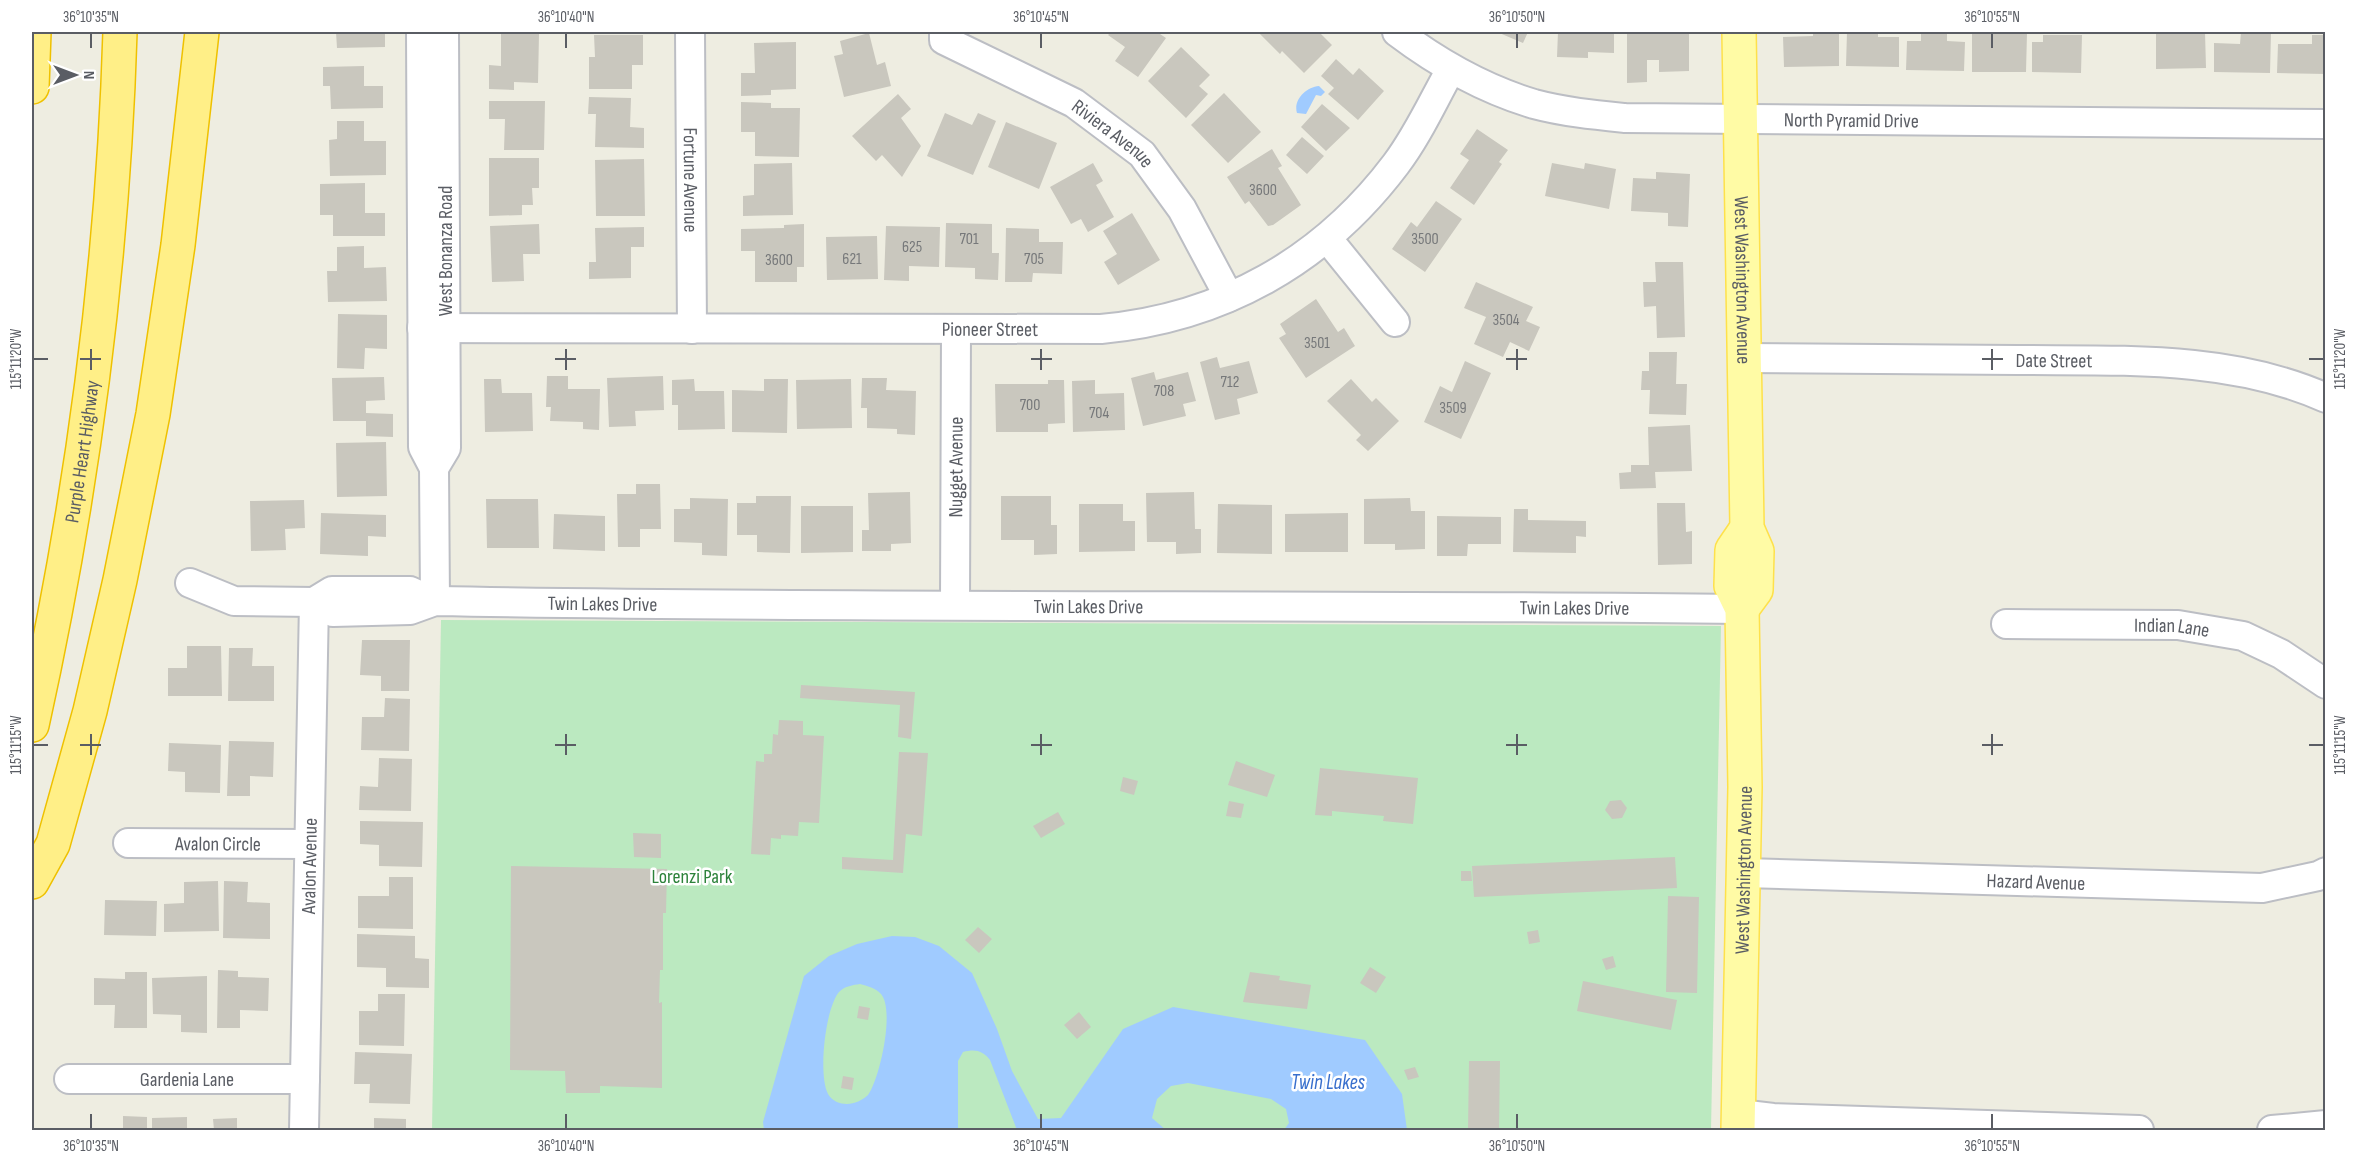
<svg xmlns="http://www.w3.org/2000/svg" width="2357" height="1162" font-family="'Sofia Sans Condensed',sans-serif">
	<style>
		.green { fill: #bbe9c0 }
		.water { fill: #a0cbff; fill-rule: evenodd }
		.building { fill: #c9c7be }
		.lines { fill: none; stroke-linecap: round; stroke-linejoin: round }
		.minor-casing { stroke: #bcbec4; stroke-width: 32 }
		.major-casing { stroke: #fee14b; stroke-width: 36 }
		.highway-casing { stroke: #efc100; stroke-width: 36 }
		.minor { stroke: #fff; stroke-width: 28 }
		.major { stroke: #fffba5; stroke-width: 33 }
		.highway { stroke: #ffef87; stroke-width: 33 }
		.ticks { fill: none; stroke: #5a5d64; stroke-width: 2 }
		.labels { text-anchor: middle; stroke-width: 5; stroke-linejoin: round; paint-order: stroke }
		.number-label { font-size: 16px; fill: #76787a }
		.street-label { font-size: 20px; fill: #5a5d64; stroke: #fff }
		.park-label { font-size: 20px; fill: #2c823a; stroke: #fff }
		.water-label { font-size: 21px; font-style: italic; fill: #386fcd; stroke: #fff }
		.neatline { fill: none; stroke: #5a5d64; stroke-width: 2 }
		.ticks-label { font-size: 15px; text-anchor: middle; fill: #5a5d64 }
	</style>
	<rect width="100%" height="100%" fill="#eeede1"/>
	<path class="green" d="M441,620l1280,6 -10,504h-1279z"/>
	<path class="water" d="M1319,86l6,6 -4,4 -5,-1 -10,19 -9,-1c-4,-13 9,-26 22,-27z
		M892,936l23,1 24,9 33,27 25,56 15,42 26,48 23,-1 62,-89 50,-22 192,33 37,54 5,36h-123l5,-7 -3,-14 -15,-10 -83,-16 -17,3 -14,13 -5,19 14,12h-149l-27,-70c-8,-10 -15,-11 -27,-8l-5,9v69h-194l-1,-8 41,-146 25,-20 28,-12zM860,984c7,2 16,4 21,10 14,16 -1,84 -13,101 -5,5 -14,9 -21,9 -7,0 -15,-3 -19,-10 -10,-19 -3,-85 11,-102 6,-6 14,-7 21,-8z"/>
	<path class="building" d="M336,32h49v15l-48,1z
		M1111,32h46l9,6 -28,39 -23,-16 10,-14 -17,-12z
		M1258,32h61l13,13 -28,28 -22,-22 -2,3z
		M1497,32h31l-5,11z
		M1558,32h56v21l-26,-1v6l-31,-1z
		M1627,32l62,1v38l-30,1v-12h-12v22l-20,1z
		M1813,32h26v34l-55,1 -1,-30 30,-1z
		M1847,32h31v5h21v30l-53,-1z
		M1921,32h26v9l18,1 -1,29 -58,-1 1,-29h14z
		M1972,32l55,1 -1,39h-54z
		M2156,32h49l1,36 -50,1z
		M2241,32h30l-1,41 -56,-1v-29l26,1z
		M869,33l8,32 8,-3 6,24 -47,11 -10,-41 9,-2 -3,-13z
		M501,34h38l-1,49 -24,-1v8l-25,-1v-24l12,1z
		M594,35h49v30h-11v24h-43v-32h6z
		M2043,35h39l-1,38 -49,-1v-30h11z
		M2312,35h14v39l-49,-1 1,-29h34z
		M796,42v47l-25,1v5l-30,1v-23h14l-1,-30z
		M1181,47l29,28 -11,11 9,8 -22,24 -38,-37z
		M1336,59l17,16 6,-7 25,23 -26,29 -30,-26 6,-6 -13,-12z
		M364,66v20h19v22l-52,1 -1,-23h-7v-19z
		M1224,93l37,39 -33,31 -37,-38z
		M898,94l13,15 -10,9 20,28 -19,31 -20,-22 -6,6 -24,-25z
		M589,97l42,1 -1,29 14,1v20l-49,-1 1,-33h-8z
		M489,101h56l-1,49h-40l1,-31h-16z
		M741,102l30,1v5h29l-1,49 -44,-1v-24h-14z
		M1322,104l28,24 -24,23 -25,-24z
		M945,113l27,12 6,-12 18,8 -23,54 -46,-19z
		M337,121h27v20h22v34l-56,1 -1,-36 8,-1z
		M1006,122l51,21 -18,46 -51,-22z
		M1477,129l31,21 -9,12 3,2 -28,41 -24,-17 19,-28 -9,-6z
		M1302,137l22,19 -17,18 -21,-19z
		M1272,149l10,17 -4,2 23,37 -28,20 -5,1 -19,-25 -4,3 -18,-27z
		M489,158h50v30h-7l1,17h-11v10l-33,1z
		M644,159l1,57h-49l-1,-56z
		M792,163l1,52 -50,1v-20l11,-1v-31z
		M1093,163l10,18 -7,4 18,32 -26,15 -7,-13 -10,5 -21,-37z
		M1552,163l32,6 1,-6 31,6 -7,40 -64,-13z
		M1656,172l34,2 -2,53 -20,-1v-13l-37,-2 2,-33 23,1z
		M365,183v30h20v23h-52v-21h-13v-31z
		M1436,201l26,18 -37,53 -33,-23 19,-27 6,5z
		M1132,213l28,47 -42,25 -14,-23 13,-8 -14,-23z
		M946,223l46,1v29h7l-1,27 -23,-1v-11l-30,-1z
		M539,224l1,30h-17l1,27 -32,1 -2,-56z
		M804,224v43h-7v15h-42v-31h-14v-22l43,-1v-3z
		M886,226l54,1 -1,40 -30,-1v15l-25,-1z
		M644,227v20h-13v31l-42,1v-17h7l-1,-34z
		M1006,228l33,1v13h24l-1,32 -29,-1 -1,9h-27z
		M877,236l1,43 -51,1 -1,-43z
		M364,246v22l22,-1 1,34 -59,1 -1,-31h10v-24z
		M1655,262h28l2,75 -28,1 -1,-32 -12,1 -1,-25h13z
		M1476,282l57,25 -7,14 14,6 -11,24 -19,-9 -7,15 -29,-13 12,-27 -22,-9z
		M1316,299l22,33 6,-4 11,18 -49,32 -27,-40 7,-4 -6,-10z
		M338,314l49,1v34l-22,-1 -1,21 -27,-1z
		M1649,352h28l-1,32h11l-1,31 -37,-1 1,-24h-9l1,-19h7z
		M1217,357l3,11 29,-7 9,32 -21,6 3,15 -25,6 -15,-58z
		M1465,361l26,12 -30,66 -37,-17 16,-36 12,6z
		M1154,372l2,8 32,-8 8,29 -13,3 3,12 -43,10 -12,-48z
		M547,376h21v13h32l-1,41 -16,-1v-7l-33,-1 1,-14h-5z
		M663,376l1,34 -29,1 1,15 -27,1 -2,-49z
		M384,377l1,23 -19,1v12l27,1v23l-27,-1v-15h-33l-1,-43z
		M862,378h25l-1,12 30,1 -1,44 -18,-1v-5l-30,-1v-20h-6z
		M484,379h17l1,14h30l1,38 -48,1z
		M694,379l1,12h29l1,38 -47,1v-25h-6v-25z
		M764,379h24l-1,54 -55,-1v-42l32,1z
		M851,379l1,49 -55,1 -1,-49z
		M1351,379l21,23 4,-4 23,23 -31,30 -12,-11 5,-5 -34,-34z
		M1048,380h16l1,43 -17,1v8h-52l-1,-48h53z
		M1095,380v14l29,-1 1,37 -52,2 -1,-51z
		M1690,425l2,46 -37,1 1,16 -36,1 -1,-16 12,-1v-7h18l-1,-38z
		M386,442l1,54 -50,1 -1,-54z
		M636,484h24l1,45h-21v18h-22l-1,-53h19z
		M910,492l1,51 -20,1v7h-29v-21h7l-1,-37z
		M1194,492l1,37h6v24l-25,1v-12h-29l-1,-49z
		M756,496h35l-1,57 -33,-1v-17h-20v-32h19z
		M1001,496h50v29h6v29l-23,1v-15h-33z
		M690,498l38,1 -1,57 -25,-1v-12l-28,-1v-33h16z
		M1410,498l1,13h14v38l-30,1v-6h-31v-45z
		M486,499h52l1,49h-52z
		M304,500l1,28 -20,1 1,21 -35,1 -1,-50z
		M1657,503h28l1,29 6,-1v33l-34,1z
		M1079,504h44v17h12v30l-56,1z
		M1218,504l54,1v49l-55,-1z
		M801,506h52v46l-52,1z
		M1514,509h14v11l58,1v16l-10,-1v17l-63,-1z
		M321,513l65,2v22l-18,-1v20l-48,-2z
		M1348,513v39h-63v-38z
		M554,514l51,2v35l-52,-2z
		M1437,516l64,1v27h-33l-1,12h-30z
		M362,640h48l-1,51h-28v-15l-21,-1z
		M187,646h34l1,50h-54v-28h19z
		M229,648h24l-1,18h22v35h-46z
		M801,685l114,7 -4,47 -13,-2 2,-32 -100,-7z
		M385,698l25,1 -1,52 -48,-1 1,-33h22z
		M779,720l24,1v14l21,1 -5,87 -20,-1 -1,14 -17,-1v4l-10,-1 -1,17 -19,-1 5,-93 8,1v-8h8l1,-20 5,1z
		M229,741l45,1 -1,35 -23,-1v20h-23z
		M169,743l52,2 -1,48 -35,-1v-20l-17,-1z
		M899,752l29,1 -6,83 -16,-2 -3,39 -61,-4v-12l51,3z
		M379,758l33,1 -1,52 -52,-1 1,-24 18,1z
		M1236,761l39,14 -8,22 -39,-12z
		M1320,768l98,10 -5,46 -30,-3 1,-5 -52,-5v5l-17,-1z
		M1123,777l15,4 -4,14 -14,-4z
		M1621,800l6,8 -5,10 -10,1 -7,-9 5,-9z
		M1229,801l15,3 -3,14 -15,-2z
		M1058,812l7,12 -24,14 -8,-12z
		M360,821l63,1 -1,45 -43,-1v-21l-19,-1z
		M633,833l28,1v24l-27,-1z
		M1675,857l2,31 -203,9 -2,-31z
		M511,866l156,3 -1,44h-3v57h-3l-1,33 3,-1v86l-62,-2v7h-34l-1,-22 -55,-1z
		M1461,871h10l1,10h-11z
		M389,877h24v52l-55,-1v-32h31z
		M218,881l1,50 -55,1v-28l20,-1v-21z
		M224,881l24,1 -1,20 23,1v36l-47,-1z
		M1668,896l31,1 -2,96 -31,-1z
		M105,900l52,1 -1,35 -52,-1z
		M978,927l14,12 -13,14 -14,-13z
		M1538,930l2,12 -11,2 -2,-12z
		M357,934l58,2v22l14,1v29l-43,-1v-19l-29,-1z
		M1613,956l3,11 -10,3 -4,-11z
		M1370,967l16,10 -10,16 -16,-10z
		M218,970l20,1v6l31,1 -1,33 -28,-1v18h-23z
		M125,972h22v56h-33l1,-23h-21v-27l31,1z
		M1250,972l30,4 -1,4 32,5 -4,24 -64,-7z
		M207,976v57l-26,-1v-17l-28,-1 -1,-36z
		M1583,981l94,19 -6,30 -94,-19z
		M378,994h27l-1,52 -45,-1v-34h19z
		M859,1006l11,2 -2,12 -11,-2z
		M1079,1012l12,15 -14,12 -13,-14z
		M355,1052l57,2 -2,50 -41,-1 1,-19h-16z
		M1469,1061h31l-1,69h-31z
		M1415,1067l4,10 -11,3 -4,-10z
		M843,1076l11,2 -2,12 -11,-2z
		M123,1116l24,1v13h-24z
		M187,1117v13h-35v-12z
		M237,1118v12h-23l-1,-11z
		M374,1118l32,1v11h-32z"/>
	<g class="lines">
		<g class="minor-casing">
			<g id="minor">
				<path d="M421,32l2,415 11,21 1,133"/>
				<path id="s1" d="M690,32l2,297"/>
				<path id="s2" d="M944,32v8l130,63 68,51 40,55 47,88"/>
				<path id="s3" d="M1397,32c41,31 87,57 137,72 30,8 61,11 91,14l701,6"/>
				<path d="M1327,238l68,84"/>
				<path id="s4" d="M422,328l679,1c121,-11 222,-68 295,-165 22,-29 37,-63 55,-95"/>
				<path id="s5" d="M1744,358c91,1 182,2 273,2 101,1 214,-5 309,38"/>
				<path d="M434,468l12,-20 -2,-416"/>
				<path id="s6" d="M190,583l44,18 80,1 19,10 77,-2 25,-9c436,8 872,3 1307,8"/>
				<path d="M314,602l18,-11h78l11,5"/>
				<path id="s7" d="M955,605l1,-276"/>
				<path id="s8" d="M2006,624l172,1 65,11 38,18 45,30"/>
				<path id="s9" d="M128,843l181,1"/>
				<path id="s10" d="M1744,873l518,15 56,-12 8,-4"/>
				<path id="s11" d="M69,1079h236"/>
				<path d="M1739,1114l34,4 366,12"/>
				<path id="s12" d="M304,1130l10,-528"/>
				<path d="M2272,1130l54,-5"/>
			</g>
		</g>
		<g class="major-casing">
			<g id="major">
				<path id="s13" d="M1739,32l8,496 10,23 -1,39 -14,19"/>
				<path id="s14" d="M1738,1130l7,-343 -3,-178 -11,-23 1,-36 15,-22"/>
			</g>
		</g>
		<g class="highway-casing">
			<g id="highway">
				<path d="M32,87l2,-55"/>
				<path id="s15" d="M32,725c50,-227 81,-461 88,-693"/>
				<path d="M32,882l21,-38 37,-133 30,-131 33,-166 25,-169 24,-213"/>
			</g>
		</g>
		<use href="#minor" class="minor"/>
		<use href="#major" class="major"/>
		<use href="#highway" class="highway"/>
	</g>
	<path class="ticks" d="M91,33v15M566,33v15M1041,33v15M1517,33v15M1992,33v15M91,349v21M566,349v21M1041,349v21M1517,349v21M1992,349v21M33,359h15M80,359h21M555,359h21M1031,359h21M1506,359h21M1982,359h21M2309,359h15M91,734v21M566,734v21M1041,734v21M1517,734v21M1992,734v21M33,745h15M80,745h21M555,745h21M1031,745h21M1506,745h21M1982,745h21M2309,745h15M91,1114v15M566,1114v15M1041,1114v15M1517,1114v15M1992,1114v15"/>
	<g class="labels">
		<g class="number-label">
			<text x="1263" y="195">3600</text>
			<text x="969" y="244">701</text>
			<text x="1425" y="244">3500</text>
			<text x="912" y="252">625</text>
			<text x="852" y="264">621</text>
			<text x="1034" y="264">705</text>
			<text x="779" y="265">3600</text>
			<text x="1506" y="325">3504</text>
			<text x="1317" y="348">3501</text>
			<text x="1230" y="387">712</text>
			<text x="1164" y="396">708</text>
			<text x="1030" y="410">700</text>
			<text x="1453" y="413">3509</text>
			<text x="1099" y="418">704</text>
		</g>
		<g class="street-label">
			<text dy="7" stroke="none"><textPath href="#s3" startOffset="474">North Pyramid Drive</textPath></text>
			<text dy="7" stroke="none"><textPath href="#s2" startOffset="202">Riviera Avenue</textPath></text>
			<text dy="7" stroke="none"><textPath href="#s1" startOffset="148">Fortune Avenue</textPath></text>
			<text transform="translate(445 251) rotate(-90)" y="7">West Bonanza Road</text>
			<text dy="7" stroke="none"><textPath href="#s13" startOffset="248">West Washington Avenue</textPath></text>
			<text dy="7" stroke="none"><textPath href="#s4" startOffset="568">Pioneer Street</textPath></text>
			<text dy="7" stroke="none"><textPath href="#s5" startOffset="310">Date Street</textPath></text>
			<text dy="7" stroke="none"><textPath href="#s15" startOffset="278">Purple Heart Highway</textPath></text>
			<text dy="7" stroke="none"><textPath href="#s7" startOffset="138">Nugget Avenue</textPath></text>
			<text dy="7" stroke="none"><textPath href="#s6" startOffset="420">Twin Lakes Drive</textPath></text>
			<text dy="7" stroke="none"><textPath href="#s6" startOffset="906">Twin Lakes Drive</textPath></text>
			<text dy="7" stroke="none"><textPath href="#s6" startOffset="1392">Twin Lakes Drive</textPath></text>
			<text dy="7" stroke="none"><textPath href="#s8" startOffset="166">Indian Lane</textPath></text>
			<text dy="7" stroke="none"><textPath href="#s9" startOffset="90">Avalon Circle</textPath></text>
			<text dy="7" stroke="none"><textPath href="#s12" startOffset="264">Avalon Avenue</textPath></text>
			<text dy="7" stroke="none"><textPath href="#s14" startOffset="260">West Washington Avenue</textPath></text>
			<text dy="7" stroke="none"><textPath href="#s10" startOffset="292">Hazard Avenue</textPath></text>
			<text dy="7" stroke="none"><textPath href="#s11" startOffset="118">Gardenia Lane</textPath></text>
		</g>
		<g class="park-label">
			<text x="692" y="883">Lorenzi Park</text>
		</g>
		<g class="water-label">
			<text x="1328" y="1089">Twin Lakes</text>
		</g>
	</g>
	<rect width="2357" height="1162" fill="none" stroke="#ffffff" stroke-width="66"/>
	<g transform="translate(75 75) rotate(90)" stroke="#ffffff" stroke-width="4.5" paint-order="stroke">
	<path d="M0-4.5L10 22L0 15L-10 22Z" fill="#5a5d64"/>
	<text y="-9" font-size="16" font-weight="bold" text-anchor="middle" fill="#5a5d64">N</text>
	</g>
	<rect x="33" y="33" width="2291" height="1096" class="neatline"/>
	<g class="ticks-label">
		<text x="91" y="22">36°10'35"N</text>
		<text x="566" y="22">36°10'40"N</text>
		<text x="1041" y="22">36°10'45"N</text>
		<text x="1517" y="22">36°10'50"N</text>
		<text x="1992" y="22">36°10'55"N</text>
		<text transform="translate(2340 359) rotate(-90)" y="5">115°11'20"W</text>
		<text transform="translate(16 359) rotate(-90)" y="5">115°11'20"W</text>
		<text transform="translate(2340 745) rotate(-90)" y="5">115°11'15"W</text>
		<text transform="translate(16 745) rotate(-90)" y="5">115°11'15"W</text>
		<text x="91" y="1151">36°10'35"N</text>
		<text x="566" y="1151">36°10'40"N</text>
		<text x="1041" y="1151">36°10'45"N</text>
		<text x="1517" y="1151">36°10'50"N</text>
		<text x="1992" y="1151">36°10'55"N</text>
	</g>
</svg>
